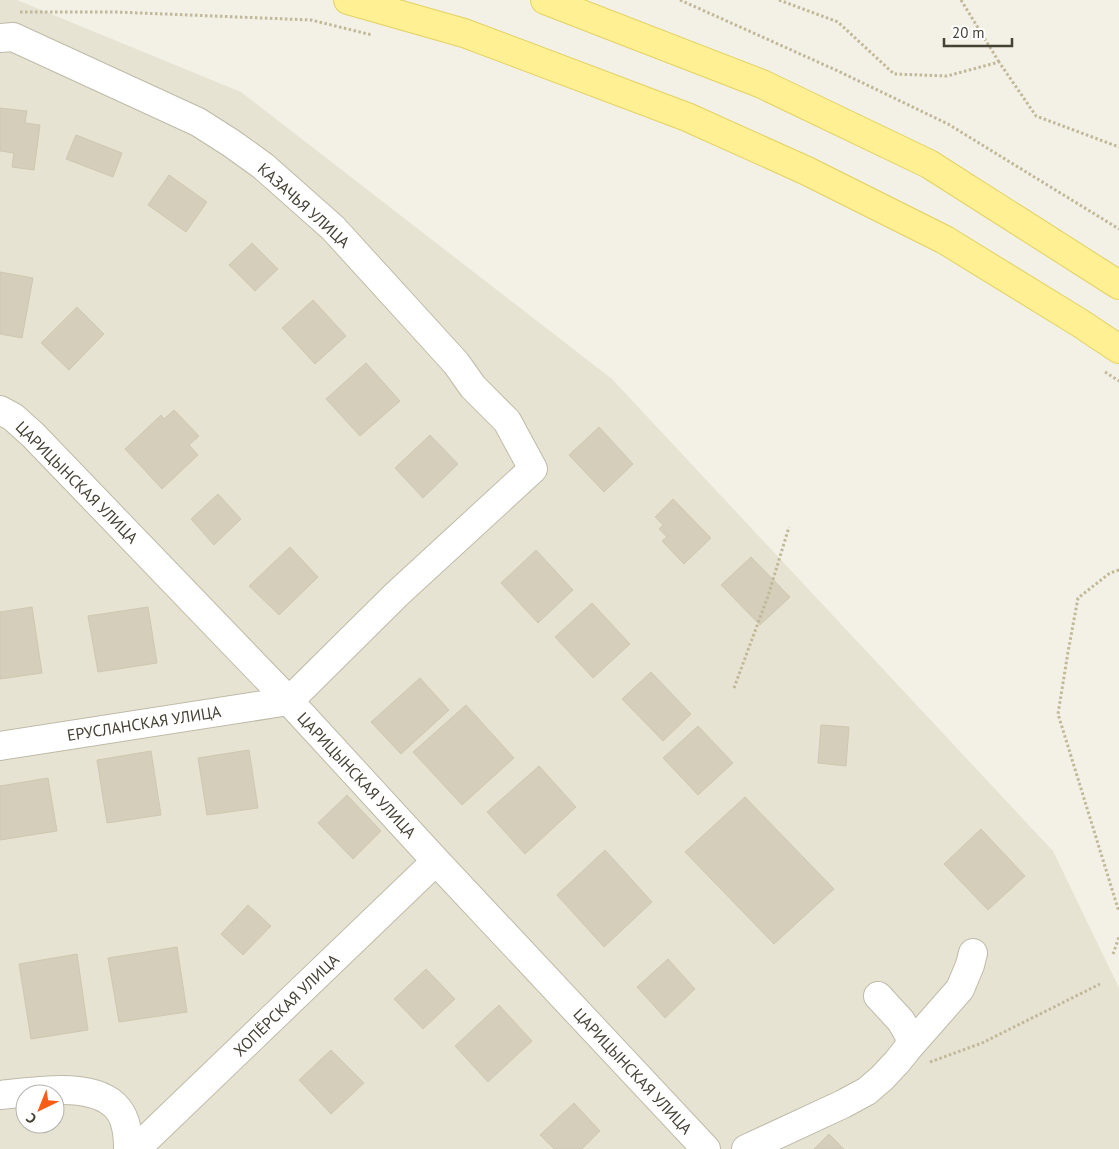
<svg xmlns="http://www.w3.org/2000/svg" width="1119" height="1149" font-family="'PT Sans',sans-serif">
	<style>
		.residential { fill: #e7e3d3; fill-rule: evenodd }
		.building { fill: #d4cebb; stroke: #cfc7ae }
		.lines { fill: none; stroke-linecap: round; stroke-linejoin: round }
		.minor-casing { stroke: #bebaa8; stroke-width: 30 }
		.major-casing { stroke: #e3d162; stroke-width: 30 }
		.path { stroke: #c0b899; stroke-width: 3; stroke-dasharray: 2.5 2.5; stroke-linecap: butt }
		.minor { stroke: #fff; stroke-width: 28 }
		.major { stroke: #fef093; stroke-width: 28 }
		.labels { text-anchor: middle; stroke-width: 4; stroke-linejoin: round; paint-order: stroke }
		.street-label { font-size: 16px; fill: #454135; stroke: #fff }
	</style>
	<rect width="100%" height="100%" fill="#f3f1e5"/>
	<path class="residential" d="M0,0h17l224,92 371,287 441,472 66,137v161h-1119zM25,1094h30v30h-30z"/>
	<path class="building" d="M0,108l27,3 -2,12 15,2 -6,45 -22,-3 2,-14 -14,-2z
		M76,135l46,18 -9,24 -47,-18z
		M169,175l38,27 -21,30 -38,-27z
		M252,243l26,26 -23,22 -26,-26z
		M0,272l33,6 -11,60 -22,-4z
		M313,300l33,36 -31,28 -33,-36z
		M77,307l27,27 -35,36 -28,-27z
		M366,363l34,38 -40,35 -34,-37z
		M174,410l25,26 -10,9 9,10 -36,34 -37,-40 36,-34 3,4z
		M599,427l34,37 -29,28 -35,-37z
		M430,435l28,29 -35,34 -28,-30z
		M218,494l23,25 -27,26 -23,-26z
		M673,499l38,39 -27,26 -22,-23 5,-4 -8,-8 4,-4 -8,-8z
		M290,547l28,30 -39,38 -30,-29z
		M536,550l37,40 -35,33 -37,-40z
		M751,557l39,40 -30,28 -39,-40z
		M592,603l38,41 -37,34 -38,-41z
		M32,607l10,66 -42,6v-67z
		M148,607l9,56 -59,9 -10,-56z
		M651,672l40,42 -28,27 -41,-42z
		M420,678l29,32 -48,44 -30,-32z
		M466,705l48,53 -52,47 -49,-53z
		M821,725l28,2 -3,39 -28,-3z
		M698,726l35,37 -35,32 -35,-37z
		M249,750l9,58 -51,7 -9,-57z
		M151,751l10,64 -54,8 -10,-63z
		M539,766l37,41 -51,47 -38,-42z
		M48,778l9,53 -57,9v-54z
		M347,795l34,36 -28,28 -35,-36z
		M745,797l89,92 -60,55 -89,-92z
		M981,829l44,47 -37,34 -44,-46z
		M605,850l47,52 -48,45 -47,-52z
		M248,905l23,21 -28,29 -22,-21z
		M177,947l10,65 -68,10 -11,-64z
		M77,954l11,76 -57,9 -12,-75z
		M668,959l27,30 -30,29 -28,-31z
		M426,969l29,30 -32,30 -29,-30z
		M499,1005l33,36 -44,41 -33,-36z
		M331,1050l33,33 -33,31 -32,-34z
		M574,1103l26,28 -18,18h-28l-14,-14z
		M829,1134l15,15h-30z"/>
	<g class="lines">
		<g class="minor-casing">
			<path id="minor" d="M0,38l13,-1 185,85 33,21 32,23 70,62 123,135 17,24 34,34 26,48 -136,125 -108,107 -289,45
				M0,410l13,7 20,18 256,266 147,160 270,288
				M909,1047l51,-58 10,-24 3,-12
				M0,1095c32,-3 95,-15 118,14 9,11 10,26 10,40
				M136,1149l300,-288
				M746,1149l97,-45 24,-13 15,-13 15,-16 12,-15 1,-10 -9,-16 -23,-25"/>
		</g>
		<g class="major-casing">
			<path id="major" d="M348,0l116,33 223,84 120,54 138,69 135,83 39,26
				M545,0l217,84 167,80 190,121"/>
		</g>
		<path class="path" d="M680,0l158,71 110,53 171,105
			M779,0l59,22 56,52 53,2 52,-14 37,54 83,31
			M961,0l38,62
			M20,12h96l195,8 61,15
			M1105,372l14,9
			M1119,570l-9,3 -32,25 -10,54 -10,62 61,198
			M734,688l34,-92 21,-69
			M1113,954l6,-17
			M930,1062l52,-19 118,-59"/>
		<use href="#minor" class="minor"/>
		<use href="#major" class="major"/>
	</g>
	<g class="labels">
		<g class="street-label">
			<text transform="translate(304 205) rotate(42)" y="6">КАЗАЧЬЯ УЛИЦА</text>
			<text transform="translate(77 482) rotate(45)" y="6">ЦАРИЦЫНСКАЯ УЛИЦА</text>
			<text transform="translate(144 723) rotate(-9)" y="6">ЕРУСЛАНСКАЯ УЛИЦА</text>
			<text transform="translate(357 775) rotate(47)" y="6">ЦАРИЦЫНСКАЯ УЛИЦА</text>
			<text transform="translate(286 1005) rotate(-44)" y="6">ХОПЁРСКАЯ УЛИЦА</text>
			<text transform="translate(633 1071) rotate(47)" y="6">ЦАРИЦЫНСКАЯ УЛИЦА</text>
		</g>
	</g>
	<g transform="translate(40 1109) rotate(223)"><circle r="24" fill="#ffffff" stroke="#b5b3ae"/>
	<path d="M0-4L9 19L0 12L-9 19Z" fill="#fa5b15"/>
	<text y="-8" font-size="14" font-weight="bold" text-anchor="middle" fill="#454135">С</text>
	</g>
	<path d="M944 38v8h68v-8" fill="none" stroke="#454135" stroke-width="2.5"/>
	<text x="952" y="38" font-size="15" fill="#454135" stroke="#ffffff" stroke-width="4" paint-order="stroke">20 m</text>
</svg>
